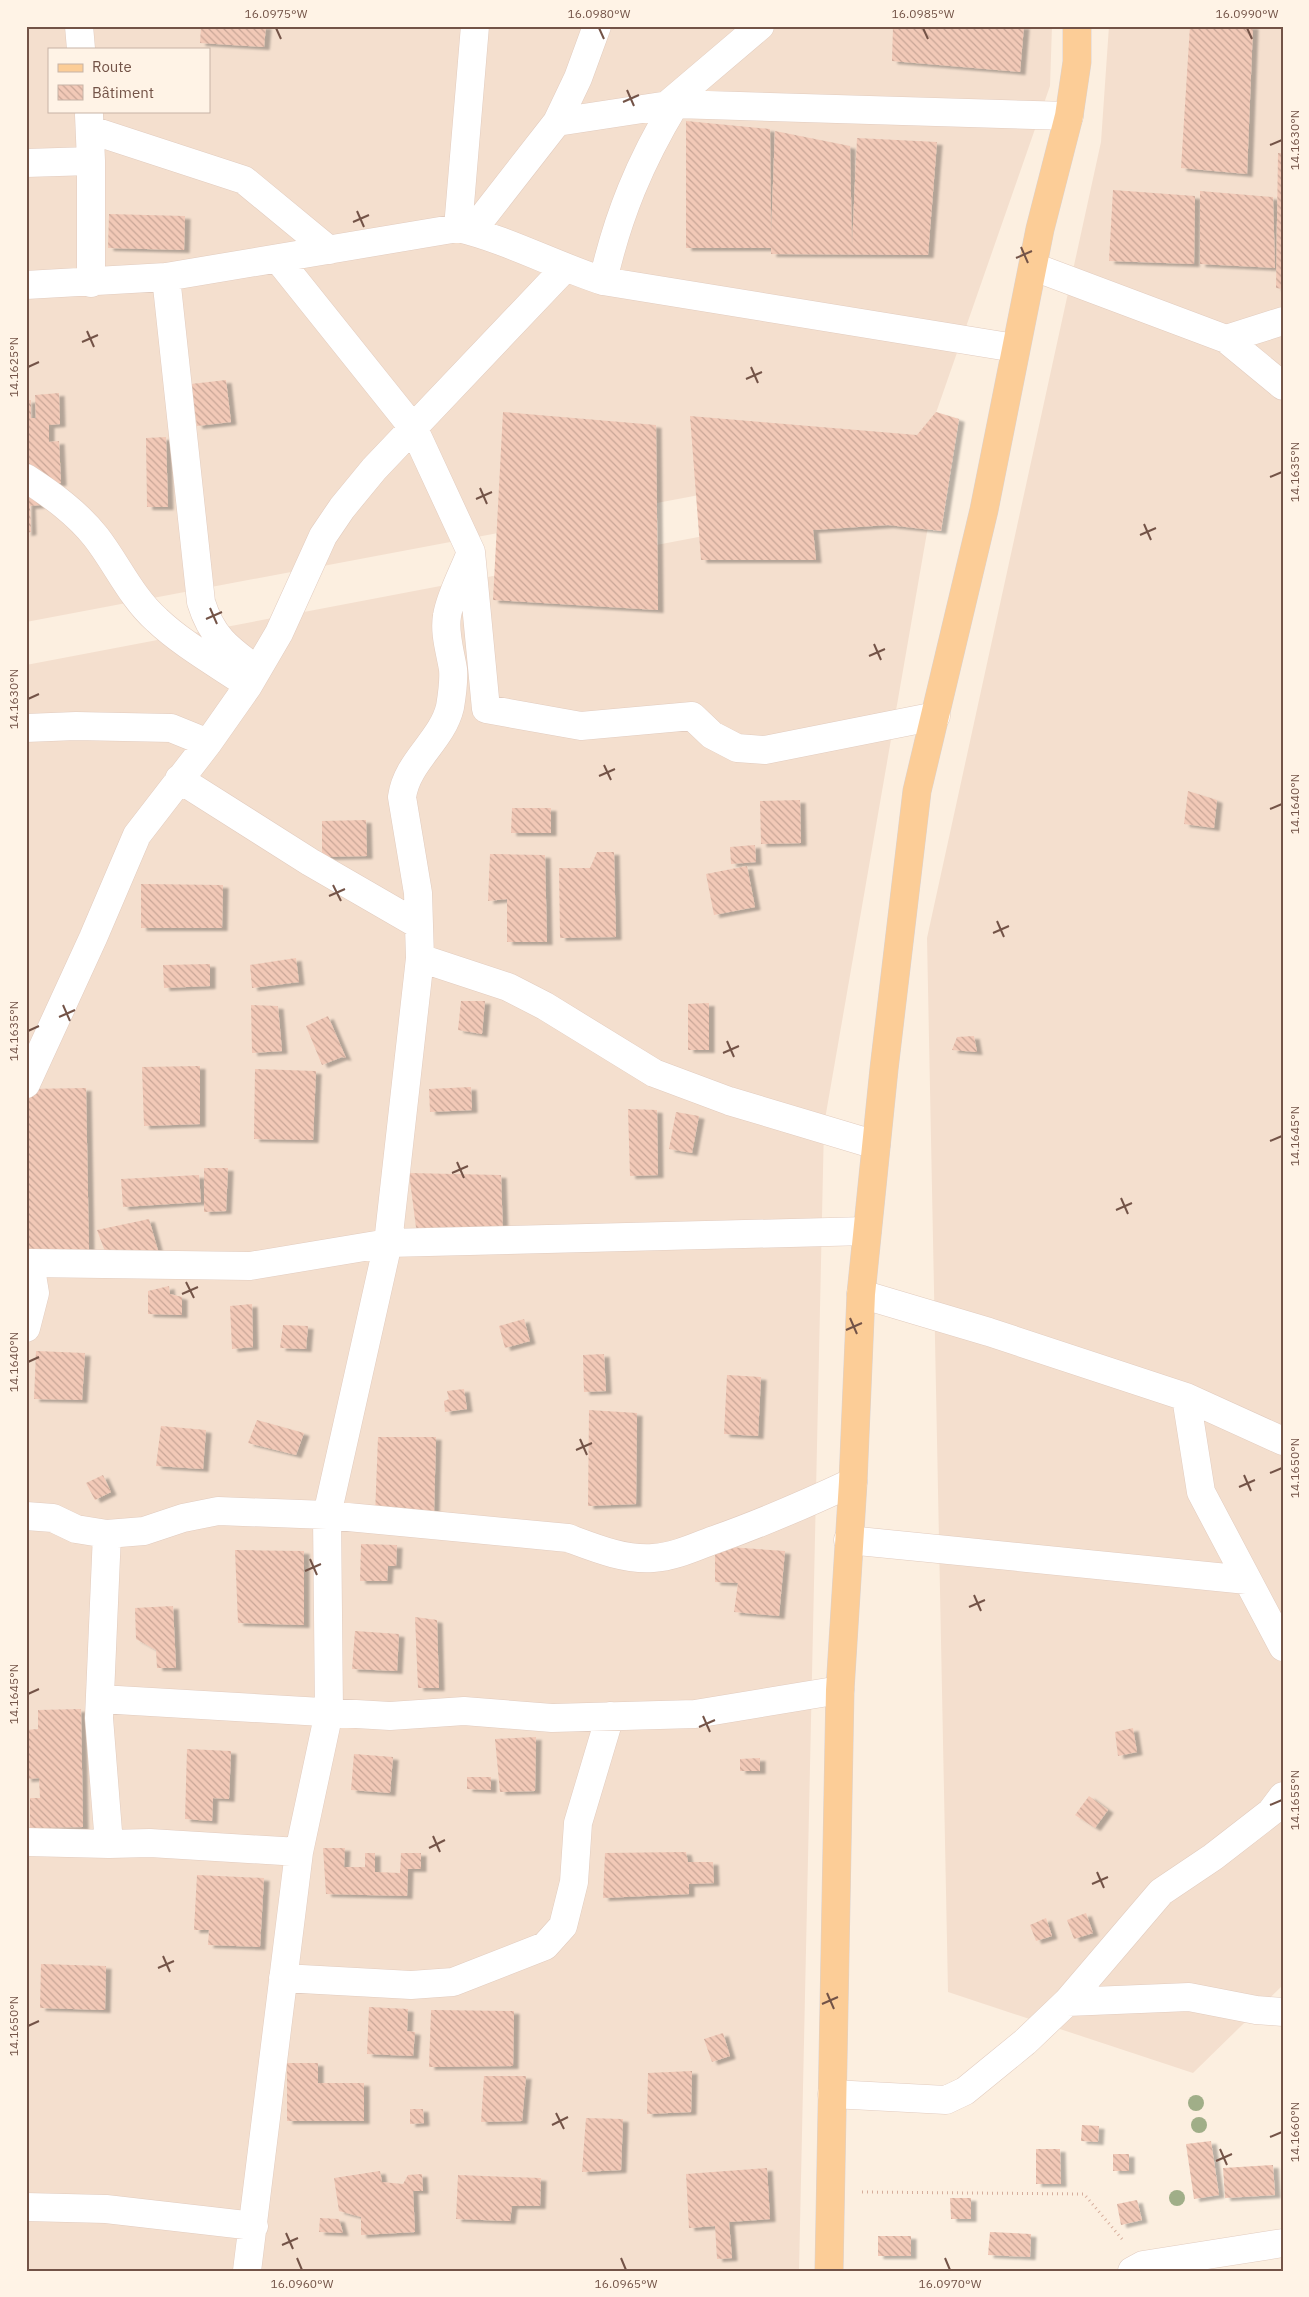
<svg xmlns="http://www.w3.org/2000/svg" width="1309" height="2297" font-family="'IBM Plex Sans',sans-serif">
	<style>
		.residential { fill: #f4dfce; fill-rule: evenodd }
		.building { fill: url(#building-back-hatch); filter: url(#shadow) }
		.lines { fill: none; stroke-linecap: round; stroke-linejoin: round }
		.minor-casing { stroke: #e2ccbf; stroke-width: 29 }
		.major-casing { stroke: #dbd2cf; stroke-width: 29 }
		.path { stroke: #d6ad9b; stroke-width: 3; stroke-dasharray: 1 4; stroke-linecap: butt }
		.minor { stroke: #fff; stroke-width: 28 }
		.major { stroke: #fccd97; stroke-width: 28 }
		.tree { fill: #a0ae88 }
		.ticks { fill: none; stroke: #735347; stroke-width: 2 }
		.neatline { fill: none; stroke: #735347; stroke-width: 2 }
		.ticks-label { font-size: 12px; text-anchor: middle; fill: #735347 }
	</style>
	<defs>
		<pattern id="building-back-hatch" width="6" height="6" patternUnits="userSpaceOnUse" patternTransform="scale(1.25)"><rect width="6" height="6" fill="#f2c9b7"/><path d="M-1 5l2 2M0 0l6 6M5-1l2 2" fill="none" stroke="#c8a697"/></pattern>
		<filter id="shadow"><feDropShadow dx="5.5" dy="3" stdDeviation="1" flood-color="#0004"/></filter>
	</defs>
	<rect width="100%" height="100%" fill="#fcefe0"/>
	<path class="residential" d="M26,26h1026l-2,60 -128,367 -896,169zM49,49h160v62h-160z
		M1109,26h174v1959l-90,88 -245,-81 -21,-1054 174,-796z
		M934,492l-110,633 -25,1146h-773v-1606z"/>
	<path class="building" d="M201,26h65l-2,21 -64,-4z
		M893,26h131l-4,46 -128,-11z
		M1190,26h63l-6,148 -66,-6z
		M686,121l84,8 1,107 4,-105 75,15 2,101 5,-109 80,4 -9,113 -157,-1v-6h-85z
		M1278,153h5v136l-7,-1z
		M1113,190l82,6 -1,68 -85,-3z
		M1200,191l73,6 2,71 -75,-4z
		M109,214l76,2 -1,34 -76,-2z
		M226,380l5,42 -34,4 -6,-42z
		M59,393l1,31 -11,1v17l10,-1 2,42 -22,1 1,21 -10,1 1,26 -5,1v-133h5v18h5l-1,-23z
		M503,412l153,13 2,185 -165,-10z
		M936,412l23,7 -18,112 -53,-6 -75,5 3,30h-115l-11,-144 227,19z
		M166,437l2,70h-21l-1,-69z
		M1188,791l29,9 -3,28 -30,-4z
		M800,800l1,43 -40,1 -1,-43z
		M512,808h39v25h-40z
		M366,820l1,36 -45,1v-36z
		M755,845l1,17 -25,2 -1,-17z
		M597,852h17l2,85 -56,1 -1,-70h31z
		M490,854l55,1 2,87h-40v-43l-19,2z
		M747,866l8,41 -41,8 -8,-41z
		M141,884l82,1 -1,43h-81z
		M296,958l3,24 -47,6 -2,-23z
		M210,964v22l-46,2 -1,-23z
		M461,1001h24l-3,33 -24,-4z
		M709,1003v47h-21v-46z
		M251,1005l27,1 4,45 -30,2z
		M328,1016l18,42 -4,-1 -20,8 -16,-39z
		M974,1036l3,16 -25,-2 5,-13z
		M200,1066v58l-56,2 -2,-59z
		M255,1069l61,2 -3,69 -59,-1z
		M471,1087l1,23 -42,2 -1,-23z
		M86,1088l3,162h-63v-161z
		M628,1109l29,1 1,65 -28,1z
		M676,1112l23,4 -7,37 -23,-4z
		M204,1168h24l-2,43 -22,1z
		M409,1173l92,2 2,60h-86z
		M199,1175l2,27 -78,5 -2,-28z
		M149,1219l10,35 -49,11 -13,-35z
		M169,1286l1,8 12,3v18l-34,-1v-23z
		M252,1304l1,43 -21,2 -2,-43z
		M524,1319l6,22 -25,7 -6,-22z
		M283,1325l25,1 -2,23 -26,-1z
		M36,1351l49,2 -3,47 -48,-1z
		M604,1354l2,37 -22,1 -1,-37z
		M727,1375l34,2 -3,59 -34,-2z
		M464,1389l3,20 -22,3 -1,-11 5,-2 -2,-8z
		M589,1410l48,3 -1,91 -48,2z
		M257,1420l47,13 -8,22 -48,-12z
		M161,1426l45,4 -3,39 -47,-3z
		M378,1437h58l-2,76 -59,2z
		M103,1475l8,17 -16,8 -9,-17z
		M361,1544l36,1 -1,21h-8l-1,15h-27z
		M715,1546l70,5 -6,65 -45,-4 4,-29 -23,-1z
		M235,1550l69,1v74l-66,-2z
		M173,1606l3,62h-19l-1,-18 -20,-11 -1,-31z
		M415,1617l22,3 2,68h-21z
		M355,1631l44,3 -2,37 -45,-2z
		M81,1709l2,118 -53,1v-30h10l-1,-20 -13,1v-49l12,-1v-19z
		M1133,1728l4,24 -19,4 -3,-24z
		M536,1737l-1,54 -35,1 -5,-53z
		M187,1749l44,2 -2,48 -16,-1 -1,23 -27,-2z
		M354,1754l39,3 -3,36 -39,-3z
		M760,1758v13h-20v-12z
		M467,1777h24v13l-24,-1z
		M1089,1796l19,14 -13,18 -20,-13z
		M323,1848h22l-1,19h21v-14h10v19l25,1 1,-20h20v16h-13l-1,27 -81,-2z
		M686,1852l2,10h25l1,21 -25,1v10l-86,4 2,-45z
		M197,1875l67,3 -4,69 -52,-2 1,-15h-15z
		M1086,1913l7,20 -19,6 -7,-19z
		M1046,1918l6,18 -16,5 -6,-16z
		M41,1964l65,2 -1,44 -65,-2z
		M369,2007l39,2 -1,22 8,1 -2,24 -46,-2z
		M431,2010l83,1 -1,55 -84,1z
		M723,2033l7,23 -18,6 -8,-23z
		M287,2063h31v20h46v38h-77z
		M692,2071l-1,41 -44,2 1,-41z
		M484,2076h42l-4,45 -41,1z
		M410,2109h13l1,14 -14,1z
		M586,2118l37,1 -2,51 -39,2z
		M1082,2125l17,1 -1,16 -17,-1z
		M1211,2141l8,54 -25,4 -8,-55z
		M1036,2149h24l1,35h-25z
		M1113,2154h16v17h-16z
		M1273,2165l2,30 -50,3 -2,-30z
		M767,2168l3,51 -41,3 3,36 -15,1 -2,-33 -26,2 -3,-54z
		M380,2171l2,11 21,2 5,-9 14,-1 1,17h-10l2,41 -54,3v-18l-22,-6 -5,-33z
		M458,2175l83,3 -1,28h-28l-2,15 -54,-2z
		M950,2198h21v21h-20z
		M1137,2200l5,20 -21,5 -4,-21z
		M320,2218l19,1 4,14 -24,-1z
		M990,2232l41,2 -1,23 -42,-2z
		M878,2236h33v20h-33z"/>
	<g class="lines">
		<g class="minor-casing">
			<path id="minor" d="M79,26l2,23
				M667,105l93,-79
				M89,115l2,46v122
				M557,122l118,-18 394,12
				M91,130l153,50 85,70
				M26,163l65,-2
				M458,228l17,-202
				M472,231l85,-109 21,-44 19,-52
				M278,259l136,170 57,123 15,157 95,17 111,-10 20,19 25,13 28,2 171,-34
				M1034,267l192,72 57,-18
				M166,277l35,325c11,36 28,47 56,68
				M603,281c15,-66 37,-119 72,-177
				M26,285l140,-8 292,-49c50,12 96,37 145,53l412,67
				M1226,339l57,47
				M26,478c26,17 51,35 70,59 21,27 35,60 61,83 23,22 57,42 84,60
				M26,728l50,-2 95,2 37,15
				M179,779l131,83 109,63
				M420,958l88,29 37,19 109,67 75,28 147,44
				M26,1084l67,-146 44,-103 71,-92 40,-57 31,-53 44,-97 19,-28 32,-39 191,-201
				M861,1294l128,38 197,65 97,44
				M26,1328l9,-35 -5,-30 220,3 138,-23 32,-285 -2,-65 -16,-96c5,-36 40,-56 48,-90 2,-12 4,-27 3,-38 -3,-18 -9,-36 -6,-53 3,-20 17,-45 24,-64
				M1186,1397l15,95 82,155
				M26,1516l27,2 23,11 31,5 37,-3 39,-13 35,-7 109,4 241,23c27,10 56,22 85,20 20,-1 40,-10 58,-17 49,-17 95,-37 142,-59
				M107,1534l-8,184 10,126 41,-1 149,9 -52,419
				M848,1540l399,40
				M100,1699l290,17 74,-5 88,7 143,-4 145,-24
				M26,1842l83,2
				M299,1852l30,-140 -2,-197 61,-272 479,-12
				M283,1978l128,7 42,-3 92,-36 18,-20 11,-44 4,-59 32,-107
				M1067,2002l122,-5 67,13 27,2
				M832,2094l114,6 19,-9 60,-49 42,-40 94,-110 52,-35 58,-45 12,-16
				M26,2207l80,2 148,17
				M1132,2271l11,-6 140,-22"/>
		</g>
		<g class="major-casing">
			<path id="major" d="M829,2271l11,-581 13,-208 8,-188 23,-225 33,-278 67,-281 56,-281 29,-113 8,-54v-36"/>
		</g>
		<path class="path" d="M862,2192l222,2 38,45"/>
		<use href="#minor" class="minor"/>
		<use href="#major" class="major"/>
	</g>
	<g class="tree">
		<circle cx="1196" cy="2103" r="8"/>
		<circle cx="1199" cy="2125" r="8"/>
		<circle cx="1177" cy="2198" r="8"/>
	</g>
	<path class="ticks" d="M276,28l5,11M599,28l5,11M923,28l5,11M1247,28l5,11M627,90l7,16M623,102l16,-7M1270,145l12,-5M357,211l7,16M353,222l16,-7M1021,247l7,16M1016,258l16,-7M87,331l7,16M82,342l16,-7M28,367l11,-5M751,367l7,16M746,379l16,-7M1270,477l12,-5M480,488l7,16M476,499l16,-7M1144,524l7,16M1140,535l16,-7M210,608l7,16M206,619l16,-7M874,644l7,16M869,656l16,-7M28,699l11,-5M604,765l7,15M599,776l16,-7M1270,809l12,-5M333,885l8,16M329,896l16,-7M997,921l7,16M993,933l16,-7M63,1005l7,16M59,1017l16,-7M28,1031l11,-5M727,1041l7,16M723,1053l16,-7M1270,1141l12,-5M457,1162l7,16M452,1173l16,-7M1121,1198l7,16M1116,1210l16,-7M186,1282l8,16M182,1294l16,-7M850,1318l7,16M846,1330l16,-7M28,1362l11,-5M580,1439l7,16M576,1450l16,-7M1270,1473l12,-5M1244,1475l7,16M1239,1487l16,-7M310,1559l7,16M305,1571l16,-7M974,1595l7,16M969,1607l16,-7M28,1694l11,-5M703,1716l7,16M699,1727l16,-7M1270,1805l12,-5M433,1836l7,16M429,1848l16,-8M1097,1872l7,16M1092,1884l16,-7M163,1956l7,16M158,1968l16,-7M827,1993l7,16M822,2004l16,-7M28,2026l11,-5M556,2113l8,16M552,2125l16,-8M1270,2137l12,-5M1220,2149l7,16M1216,2161l16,-7M286,2233l7,16M282,2245l16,-7M297,2258l5,12M621,2258l5,12M945,2258l5,12"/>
	<rect width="1309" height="2297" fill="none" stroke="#fff3e6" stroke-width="55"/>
	<rect x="48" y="48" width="162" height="65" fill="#fff3e6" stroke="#c7b3a6"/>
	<rect x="58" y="64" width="25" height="8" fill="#fccd97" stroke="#c7b3a6"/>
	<text x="92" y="72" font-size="15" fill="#735347">Route</text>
	<rect x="58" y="85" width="25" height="15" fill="url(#building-back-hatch)" stroke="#c7b3a6"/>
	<text x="92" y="98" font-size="15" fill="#735347">Bâtiment</text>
	<rect x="28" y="28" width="1254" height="2242" class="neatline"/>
	<g class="ticks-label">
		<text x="276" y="18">16.0975°W</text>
		<text x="599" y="18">16.0980°W</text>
		<text x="923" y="18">16.0985°W</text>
		<text x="1247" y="18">16.0990°W</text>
		<text transform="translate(1295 140) rotate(-90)" y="4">14.1630°N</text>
		<text transform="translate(14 367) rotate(-90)" y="4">14.1625°N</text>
		<text transform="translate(1295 472) rotate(-90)" y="4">14.1635°N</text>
		<text transform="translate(14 699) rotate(-90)" y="4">14.1630°N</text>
		<text transform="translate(1295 804) rotate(-90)" y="4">14.1640°N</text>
		<text transform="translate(14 1031) rotate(-90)" y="4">14.1635°N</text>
		<text transform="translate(1295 1136) rotate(-90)" y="4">14.1645°N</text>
		<text transform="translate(14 1362) rotate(-90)" y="4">14.1640°N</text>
		<text transform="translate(1295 1468) rotate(-90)" y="4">14.1650°N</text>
		<text transform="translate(14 1694) rotate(-90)" y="4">14.1645°N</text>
		<text transform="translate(1295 1800) rotate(-90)" y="4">14.1655°N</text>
		<text transform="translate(14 2026) rotate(-90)" y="4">14.1650°N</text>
		<text transform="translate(1295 2132) rotate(-90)" y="4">14.1660°N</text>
		<text x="302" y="2288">16.0960°W</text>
		<text x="626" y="2288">16.0965°W</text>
		<text x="950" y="2288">16.0970°W</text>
	</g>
</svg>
